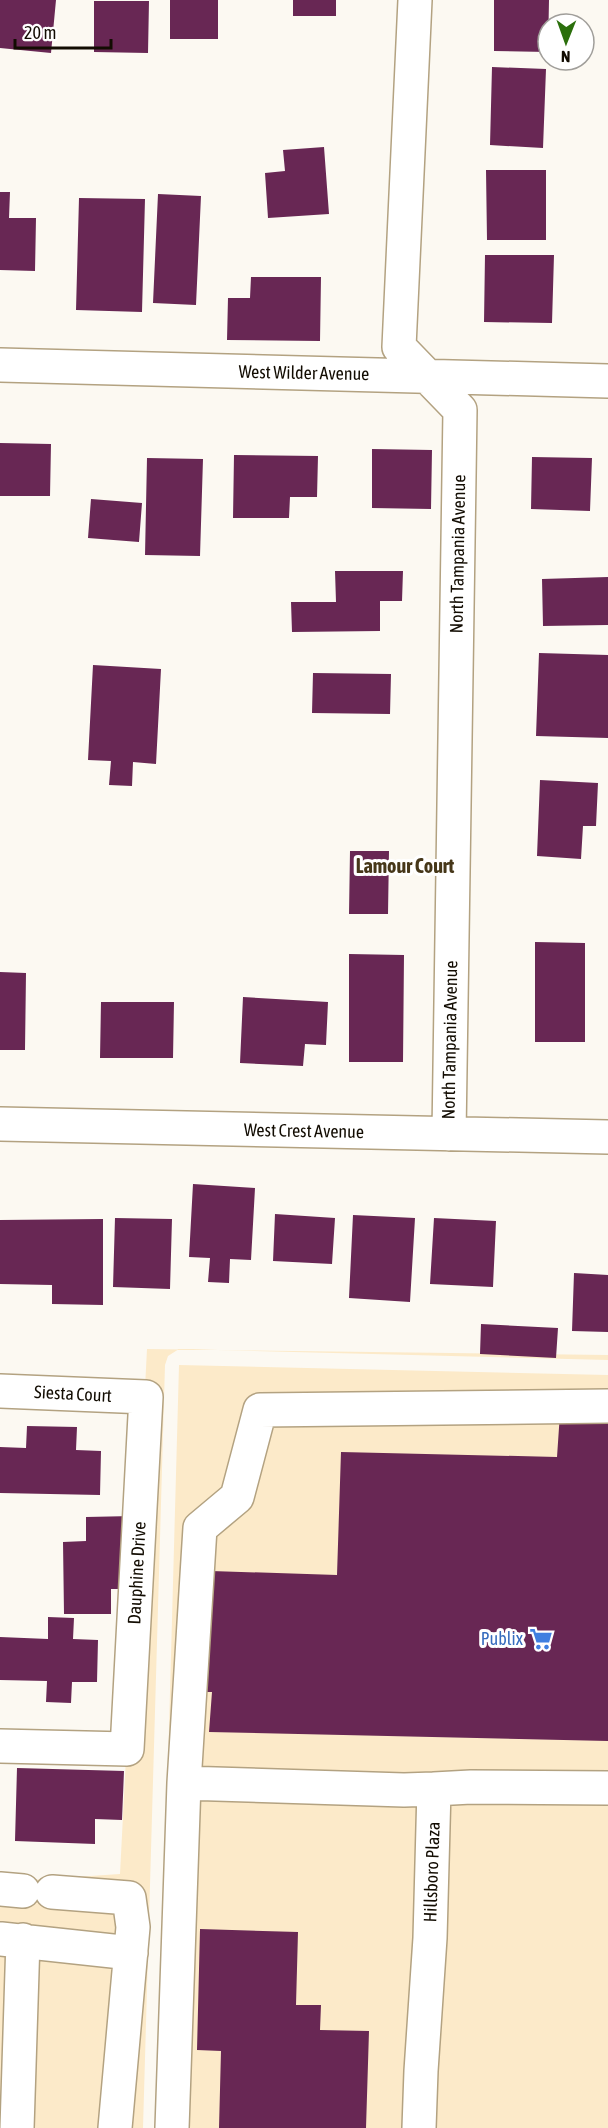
<svg xmlns="http://www.w3.org/2000/svg" width="608" height="2128" font-family="'Asap Condensed',sans-serif">
	<style>
		.built { fill: #fceac9 }
		.building { fill: #682754 }
		.lines { fill: none; stroke-linecap: round; stroke-linejoin: round }
		.minor-casing { stroke: #b3a281; stroke-width: 36 }
		.minor { stroke: #fff; stroke-width: 33 }
		.labels { text-anchor: middle; stroke-width: 6; stroke-linejoin: round; paint-order: stroke }
		.street-label { font-size: 18px; fill: #120c02; stroke: #fff }
		.shop-label { font-size: 18px; fill: #366cbe; stroke: #fff; text-anchor: end }
		.neighbourhood-label { font-size: 20px; font-weight: bold; fill: #463719; stroke: #fff }
	</style>
	<rect width="100%" height="100%" fill="#fcf9f2"/>
	<path class="built" d="M147,1349l461,6v5l-429,-11 -11,7 -3,9 -22,763h-143v-246l120,-8z
		M179,1365l429,10v753h-450z"/>
	<path class="building" d="M0,0h56l-5,53 -51,-5z
		M170,0h48v39h-48z
		M293,0h43v16h-43z
		M494,0h55l-1,52 -54,-1z
		M94,1h55l-1,52 -54,-1z
		M492,67l54,2 -3,79 -53,-3z
		M324,147l5,67 -61,4 -3,-45 20,-2 -2,-21z
		M486,170h60v70h-59z
		M0,192h10l-1,26h27l-1,53 -35,-1z
		M158,194l43,2 -5,109 -43,-2z
		M79,198l66,1 -3,113 -66,-2z
		M485,255h69l-2,68 -68,-1z
		M251,277h70l-1,64 -93,-1 1,-42h22z
		M0,443l51,1 -1,52h-50z
		M372,449l60,1 -1,59 -59,-1z
		M234,455l84,1 -1,41h-27l-1,21h-56z
		M532,457l60,1 -2,53 -59,-2z
		M147,458l56,1 -3,97 -55,-1z
		M91,499l51,4 -3,39 -51,-4z
		M335,571h68l-1,30h-22v30l-88,1 -1,-30h45z
		M608,577v48l-65,1 -1,-47z
		M539,653l69,2v83l-72,-2z
		M93,665l68,4 -5,95 -23,-2 -1,24 -23,-1 2,-24 -23,-1z
		M313,673l78,1 -1,40 -78,-1z
		M540,780l58,3 -2,43h-13l-2,33 -44,-3z
		M350,851h39l-1,63h-39z
		M535,942l50,1v99h-50z
		M349,954l55,1 -1,107h-54z
		M0,972l26,1 -1,77h-25z
		M243,997l85,5 -2,43 -21,-1 -2,22 -63,-3z
		M101,1002h73l-1,56h-73z
		M193,1184l62,4 -4,72 -21,-1 -1,24 -21,-1 2,-24 -21,-1z
		M275,1214l60,4 -3,46 -59,-3z
		M353,1215l62,3 -5,84 -61,-4z
		M115,1218l57,1 -2,70 -57,-2z
		M434,1218l62,3 -3,66 -63,-3z
		M103,1219v86l-51,-1v-19l-52,-1v-64z
		M574,1273l34,2v57l-36,-1z
		M481,1324l77,4 -2,30 -76,-4z
		M560,1413l48,2v326l-399,-9 3,-40h-7l6,-121 126,4 4,-123 216,5z
		M27,1426l50,1 -1,23 25,1 -1,44 -100,-2v-46l26,1z
		M133,1516l2,73h-24v25h-47l-1,-72 23,-1v-24z
		M48,1617l26,1 -1,21 25,1 -1,42h-25l-1,21 -25,-1 1,-21 -47,-1v-43l48,2z
		M17,1768l107,3 -2,49 -27,-1v25l-80,-3z
		M200,1929l98,3 -2,73h25l-1,25 49,1 -3,97h-147l2,-77 -24,-1z"/>
	<g class="lines">
		<g class="minor-casing">
			<path id="minor" d="M415,0l-16,347 61,63 -11,724
				M0,365l608,16
				M0,1124l608,13
				M0,1391l146,6 -19,352 -127,-3
				M184,1783l220,7 30,-1
				M0,1889l23,2
				M52,1892l77,6 4,29 -18,201
				M1,1939l130,14
				M17,2128l6,-188
				M172,2128l12,-345 16,-255 37,-31 23,-87 348,-4
				M419,2128l2,-57 9,-133 4,-149 37,-2 137,1"/>
		</g>
		<use href="#minor" class="minor"/>
	</g>
	<defs>
		<g id="supermarket-bare" transform="scale(1.8)"><path d="M-6-5.5h2.5l.6 2H6L4.5 2H-2.5L-4.4-4H-6ZM-1.5 3.2a1.3 1.3 0 1 0 .1 0ZM3 3.2a1.3 1.3 0 1 0 .1 0Z" fill="#3f7fe0" stroke="#fff" stroke-width="2.5" paint-order="stroke"/></g>
	</defs>
	<g fill-rule="evenodd">
		<use href="#supermarket-bare" x="541" y="1639"/>
	</g>
	<g class="labels">
		<g class="street-label">
			<text transform="translate(304 373) rotate(1)" y="6">West Wilder Avenue</text>
			<text transform="translate(458 554) rotate(-89)" y="6">North Tampania Avenue</text>
			<text transform="translate(450 1040) rotate(-89)" y="6">North Tampania Avenue</text>
			<text transform="translate(304 1131) rotate(1)" y="6">West Crest Avenue</text>
			<text transform="translate(73 1394) rotate(3)" y="6">Siesta Court</text>
			<text transform="translate(137 1573) rotate(-87)" y="6">Dauphine Drive</text>
			<text transform="translate(432 1872) rotate(-88)" y="6">Hillsboro Plaza</text>
		</g>
		<g class="shop-label">
			<text x="523" y="1645">Publix</text>
		</g>
		<g class="neighbourhood-label">
			<text x="405" y="873">Lamour Court</text>
		</g>
	</g>
	<g transform="translate(566 42) rotate(181)"><circle r="28" fill="#ffffff" stroke="#a09e9a" stroke-width="1.5"/>
	<path d="M0-4.5L10 22L0 15L-10 22Z" fill="#2b6f0c"/>
	<text y="-9" font-size="16" font-weight="bold" text-anchor="middle" fill="#120c02">N</text>
	</g>
	<path d="M15 39v9h96v-9" fill="none" stroke="#120c02" stroke-width="3"/>
	<text x="24" y="39" font-size="18" fill="#120c02" stroke="#ffffff" stroke-width="4.5" paint-order="stroke">20 m</text>
</svg>
